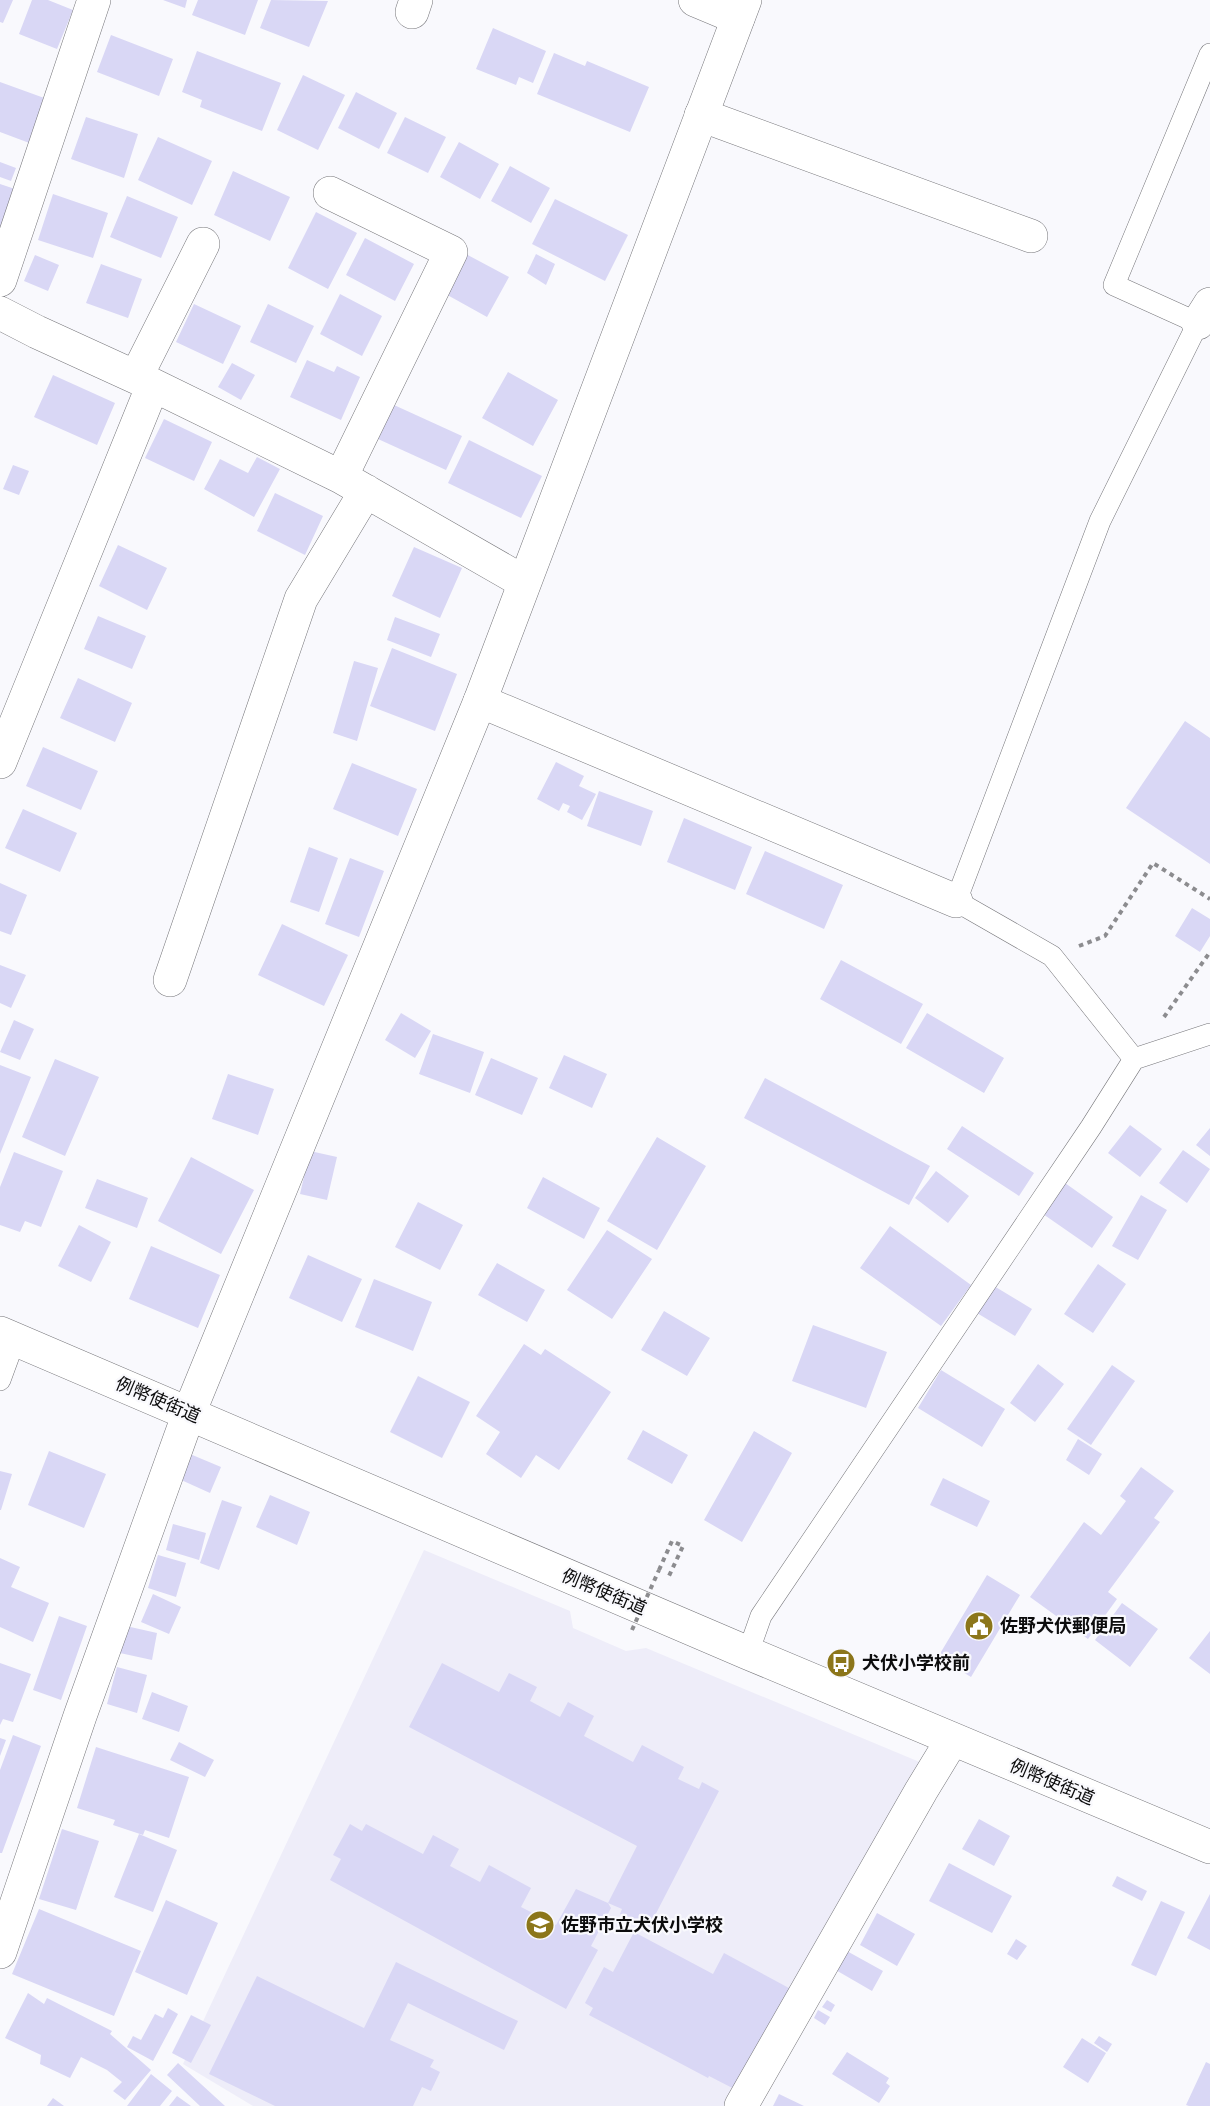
<svg xmlns="http://www.w3.org/2000/svg" width="1210" height="2106" font-family="'IBM Plex Sans','Noto Sans JP',sans-serif">
	<style>
		.built { fill: #eeedf9 }
		.building { fill: #d9d7f5 }
		.lines { fill: none; stroke-linecap: round; stroke-linejoin: round }
		.service-casing { stroke: #77777b; stroke-width: 22 }
		.minor-casing { stroke: #77777b; stroke-width: 34 }
		.tertiary-casing { stroke: #77777b; stroke-width: 34 }
		.secondary-casing { stroke: #77777b; stroke-width: 34 }
		.path { stroke: #8c8c8f; stroke-width: 4; stroke-dasharray: 4.5 4.5; stroke-linecap: butt }
		.service { stroke: #fff; stroke-width: 21 }
		.minor { stroke: #fff; stroke-width: 33 }
		.tertiary { stroke: #fff; stroke-width: 33 }
		.secondary { stroke: #fff; stroke-width: 33 }
		.path-bridge { stroke: #8c8c8f; stroke-width: 4; stroke-dasharray: 4.5 4.5; stroke-linecap: butt }
		.labels { text-anchor: middle; stroke-width: 4.5; stroke-linejoin: round; paint-order: stroke }
		.street-label { font-size: 18px; fill: #0c0c0d; stroke: #f9f9fd }
		.poi-label { font-size: 18px; font-weight: bold; fill: #0c0c0d; stroke: #f9f9fd; text-anchor: start }
	</style>
	<rect width="100%" height="100%" fill="#f9f9fd"/>
	<path class="built" d="M424,1550l146,61 3,17 53,23 20,-3 276,115 -192,343h-477l-70,-42z"/>
	<path class="building" d="M0,0h13l-10,23 -3,-1z
		M32,0h16l25,10 -16,39 -38,-15z
		M163,0h24l-2,8z
		M198,0h60l-13,35 -53,-20z
		M271,0l57,1 -19,46 -49,-19z
		M493,28l53,23 -13,32 -14,-6 -3,8 -40,-16z
		M111,35l62,24 -14,37 -62,-24z
		M197,51l84,32 -19,48 -62,-24 2,-7 -20,-8z
		M554,53l31,13 2,-5 62,26 -19,45 -93,-38z
		M303,75l42,20 -27,55 -41,-20z
		M0,82l47,17 -15,45 -32,-12z
		M356,92l41,21 -18,36 -41,-21z
		M86,117l52,17 -14,44 -53,-19z
		M405,117l41,20 -18,36 -41,-20z
		M158,137l54,24 -20,44 -54,-25z
		M459,142l40,22 -19,35 -40,-22z
		M0,162l16,6 -5,13 -11,-4z
		M510,166l40,22 -19,35 -40,-22z
		M233,171l57,26 -20,44 -56,-26z
		M0,184l18,6 -18,45z
		M53,194l55,19 -15,45 -55,-18z
		M127,196l51,21 -17,41 -51,-21z
		M555,199l73,36 -23,46 -73,-37z
		M316,212l41,21 -29,56 -40,-21z
		M365,238l49,26 -19,37 -49,-26z
		M464,253l45,24 -22,40 -45,-25z
		M536,254l19,10 -9,21 -19,-12z
		M35,255l24,10 -11,26 -24,-10z
		M101,264l41,15 -14,39 -42,-15z
		M340,294l42,22 -20,40 -42,-22z
		M194,304l47,22 -18,38 -47,-22z
		M268,304l46,22 -18,37 -46,-21z
		M307,360l27,12 3,-6 23,11 -19,43 -51,-23z
		M232,363l23,12 -14,25 -23,-13z
		M508,372l50,28 -25,46 -51,-28z
		M53,375l62,28 -18,42 -63,-28z
		M394,405l68,31 -16,34 -68,-31z
		M164,419l48,23 -18,39 -49,-23z
		M469,440l73,36 -21,42 -73,-35z
		M257,457l23,12 -26,48 -50,-28 16,-30 28,14z
		M13,465l16,6 -10,24 -16,-6z
		M275,493l48,23 -18,39 -48,-24z
		M118,545l49,23 -20,42 -48,-24z
		M414,547l48,21 -22,50 -48,-22z
		M98,616l48,20 -14,33 -48,-20z
		M395,617l45,17 -9,23 -44,-17z
		M392,648l65,26 -22,57 -65,-25z
		M354,661l24,7 -21,73 -24,-8z
		M78,678l54,25 -17,39 -55,-24z
		M1185,721l25,17v126l-84,-56z
		M43,747l55,24 -17,39 -55,-24z
		M556,762l28,14 -5,10 17,8 -14,26 -15,-8 3,-6 -7,-3 -4,8 -22,-12z
		M352,763l65,26 -19,47 -65,-27z
		M599,791l54,20 -12,35 -54,-20z
		M23,809l54,24 -17,39 -55,-24z
		M684,818l68,29 -17,43 -68,-28z
		M309,847l29,11 -19,54 -29,-10z
		M765,851l78,34 -19,44 -78,-35z
		M350,858l34,13 -25,66 -34,-13z
		M0,883l27,12 -16,40 -11,-4z
		M1192,908l18,11v17l-10,16 -25,-16z
		M282,924l66,31 -24,51 -66,-31z
		M841,960l82,44 -22,40 -81,-45z
		M0,965l26,10 -15,33 -11,-5z
		M401,1013l30,18 -16,27 -30,-18z
		M927,1013l77,45 -20,35 -78,-45z
		M14,1020l20,9 -14,31 -20,-8z
		M433,1034l51,18 -14,41 -51,-19z
		M564,1055l43,19 -15,34 -43,-20z
		M491,1058l47,20 -16,37 -47,-20z
		M55,1059l44,18 -34,79 -43,-19z
		M0,1065l31,12 -31,77z
		M228,1074l46,15 -16,46 -46,-16z
		M765,1078l165,88 -21,39 -165,-87z
		M1130,1125l32,24 -22,28 -32,-24z
		M962,1126l72,47 -15,23 -72,-47z
		M1210,1128v28l-14,-11z
		M657,1137l49,29 -49,84 -50,-29z
		M1183,1150l27,19 -23,34 -28,-20z
		M310,1151l27,6 -10,43 -27,-6z
		M14,1152l49,19 -22,56 -16,-6 -5,11 -20,-7v-38z
		M191,1157l63,33 -33,64 -63,-33z
		M936,1171l33,25 -21,27 -33,-25z
		M543,1177l57,31 -16,31 -57,-31z
		M97,1179l51,19 -11,30 -52,-20z
		M1065,1183l48,34 -21,31 -49,-34z
		M1141,1195l26,15 -29,50 -26,-14z
		M418,1202l45,23 -23,45 -45,-23z
		M79,1225l32,17 -20,40 -33,-16z
		M890,1226l81,59 -30,41 -81,-58z
		M607,1230l45,29 -40,60 -45,-29z
		M151,1246l69,29 -22,53 -69,-29z
		M308,1255l54,24 -20,43 -53,-24z
		M497,1263l48,27 -18,32 -49,-27z
		M1098,1264l28,20 -33,49 -29,-19z
		M374,1279l58,23 -19,49 -58,-24z
		M989,1283l43,26 -17,27 -43,-26z
		M664,1311l46,27 -23,38 -46,-26z
		M813,1325l74,27 -21,56 -74,-27z
		M524,1344l17,11 4,-6 66,43 -52,78 -23,-15 -15,23 -35,-24 14,-22 -24,-16z
		M1038,1364l26,20 -29,38 -25,-19z
		M1112,1365l23,16 -44,64 -24,-16z
		M941,1370l64,39 -23,38 -64,-39z
		M418,1376l52,26 -28,56 -52,-26z
		M643,1430l45,25 -16,29 -45,-25z
		M754,1431l38,22 -50,89 -38,-22z
		M1078,1439l24,15 -13,21 -23,-15z
		M49,1451l57,23 -22,54 -56,-23z
		M190,1454l31,13 -11,26 -31,-14z
		M1141,1467l33,24 -20,27 6,4 -52,70 9,7 -29,40 -58,-42 54,-75 17,13 25,-34 -6,-5z
		M0,1471l12,3 -11,36h-1z
		M943,1478l47,23 -13,26 -47,-22z
		M270,1495l40,17 -13,33 -41,-18z
		M222,1500l20,7 -23,63 -19,-7z
		M173,1524l33,9 -7,27 -33,-10z
		M158,1555l28,8 -10,34 -28,-9z
		M0,1558l20,9 -9,20 38,16 -16,39 -33,-15z
		M987,1575l33,20 -49,82 -33,-20z
		M153,1594l28,13 -12,27 -28,-12z
		M1122,1603l36,26 -28,38 -35,-27z
		M59,1616l28,10 -26,74 -28,-10z
		M126,1626l31,7 -5,27 -32,-7z
		M1210,1631v43l-21,-16z
		M0,1663l31,11 -18,48 -10,-3 -3,6z
		M442,1663l57,29 10,-19 28,14 -7,14 30,16 8,-15 26,14 -10,20 49,26 9,-17 42,22 -6,12 21,10 3,-7 17,9 -71,138 -28,-15 2,-5 -14,-6 29,-57 -228,-119z
		M117,1667l30,8 -10,38 -30,-9z
		M152,1692l36,14 -9,26 -37,-13z
		M13,1735l28,11 -39,107h-2v-83z
		M0,1738l6,2 -6,16z
		M179,1742l35,18 -9,17 -35,-17z
		M96,1747l93,30 -20,61 -24,-8 -2,5 -30,-10 2,-5 -38,-12z
		M979,1819l31,17 -16,30 -32,-17z
		M350,1824l12,7 4,-7 57,30 10,-19 26,14 -9,17 30,16 9,-17 42,23 -10,19 35,18 20,-36 32,14 3,5 -20,38 7,4 -32,59 -236,-129 11,-21 -8,-4z
		M62,1829l37,12 -23,69 -37,-11z
		M139,1834l38,16 -24,62 -39,-15z
		M949,1863l63,33 -20,37 -63,-32z
		M1117,1876l30,15 -5,10 -30,-15z
		M1210,1894v56l-23,-12z
		M166,1900l52,23 -31,72 -52,-23z
		M1161,1901l24,11 -29,64 -25,-11z
		M39,1909l102,42 -27,65 -102,-42z
		M877,1913l38,21 -18,32 -37,-21z
		M634,1932l79,42 11,-21 76,41 -54,101 -37,-19 -1,2 -119,-63 4,-7 -8,-5 19,-36 9,5z
		M1016,1939l11,7 -10,14 -10,-6z
		M845,1950l38,21 -11,20 -38,-22z
		M396,1962l122,59 -14,29 -96,-47 -18,37 44,20 -4,7 10,5 -9,19 -9,-4 -9,19h-138l-66,-32 48,-98 107,52z
		M28,1993l16,11 3,-6 65,33 -2,3 41,36 -26,30 -12,-9 9,-9 -15,-12 -26,-13 -11,21 -30,-14 1,-9 -36,-17z
		M827,2000l8,5 -4,7 -9,-5z
		M168,2008l10,6 -25,47 -26,-14 6,-11 8,4 14,-26 8,4z
		M818,2010l12,7 -5,8 -11,-7z
		M191,2015l20,10 -20,38 -19,-10z
		M1099,2036l13,8 -5,8 -13,-9z
		M1082,2038l24,15 -18,30 -25,-16z
		M847,2052l42,26 -3,5 4,3 -11,17 -47,-29z
		M1206,2062l4,2v42h-21l-3,-1z
		M178,2063l47,43h-25l-33,-31z
		M151,2074l21,17 -12,15h-33z
		M779,2094l25,12h-31z
		M177,2096l14,10h-22z
		M53,2098l11,8h-17z"/>
	<g class="lines">
		<g class="service-casing">
			<path id="service" d="M1134,1059l76,-25
				M0,1380l15,-41
				M748,1653l13,-37 330,-489 43,-68 -82,-103 -96,-55 144,-380 98,-198 -84,-38 96,-231"/>
		</g>
		<g class="minor-casing">
			<path id="minor" d="M695,0l43,18
				M412,12l4,-12
				M701,115l330,121
				M330,193l121,59 -110,225
				M0,280l94,-280
				M0,313l37,19 116,53 188,92 183,105
				M1198,323l12,-19
				M136,377l67,-133
				M480,701l476,200
				M0,762l153,-377
				M170,980l131,-381 65,-108
				M741,2106l180,-315 31,-51"/>
		</g>
		<g class="tertiary-casing">
			<path id="tertiary" d="M0,1952l80,-236 109,-303 291,-712 265,-701"/>
		</g>
		<g class="secondary-casing">
			<path id="secondary" d="M0,1333l748,320 462,194"/>
		</g>
		<path class="path" d="M1079,946l26,-10 48,-73 57,36
			M1164,1017l46,-65
			M659,1570l13,-29 11,5 -15,32"/>
		<use href="#service" class="service"/>
		<use href="#minor" class="minor"/>
		<use href="#tertiary" class="tertiary"/>
		<use href="#secondary" class="secondary"/>
		<path class="path-bridge" d="M632,1630l27,-60"/>
	</g>
	<defs>
		<g id="civic-disc" transform="scale(1.5)"><circle r="9.5" fill="#8c761a" stroke="#f9f9fd"/><path d="M-.6-6.5H3V-4.5H.6V-3L4-1V1h2V6H-6V1h2V-1L-.6-3ZM-1.2 2.5V6h2.4V2.5Z" fill="#fff"/></g>
		<g id="bus-disc" transform="scale(1.5)"><circle r="9.5" fill="#8c761a" stroke="#f9f9fd"/><path d="M-5-6H5V4H4V6H2V4H-2V6H-4V4H-5ZM-3.5-4V0h7V-4ZM-3.5 1.2v1.5H-2V1.2ZM2 1.2v1.5H3.5V1.2Z" fill="#fff"/></g>
		<g id="school-disc" transform="scale(1.5)"><circle r="9.5" fill="#8c761a" stroke="#f9f9fd"/><path d="M0-5L7-2L0 1L-7-2ZM-4 1L0 2.5L4 1V4Q0 6-4 4Z" fill="#fff"/></g>
	</defs>
	<g fill-rule="evenodd">
		<use href="#civic-disc" x="979" y="1626"/>
		<use href="#bus-disc" x="841" y="1663"/>
		<use href="#school-disc" x="540" y="1925"/>
	</g>
	<g class="labels">
		<g class="street-label">
			<text transform="translate(158 1400) rotate(23)" y="6">例幣使街道</text>
			<text transform="translate(604 1592) rotate(23)" y="6">例幣使街道</text>
			<text transform="translate(1052 1782) rotate(23)" y="6">例幣使街道</text>
		</g>
		<g class="poi-label">
			<text x="1000" y="1632">佐野犬伏郵便局</text>
			<text x="862" y="1669">犬伏小学校前</text>
			<text x="561" y="1931">佐野市立犬伏小学校</text>
		</g>
	</g>
</svg>
